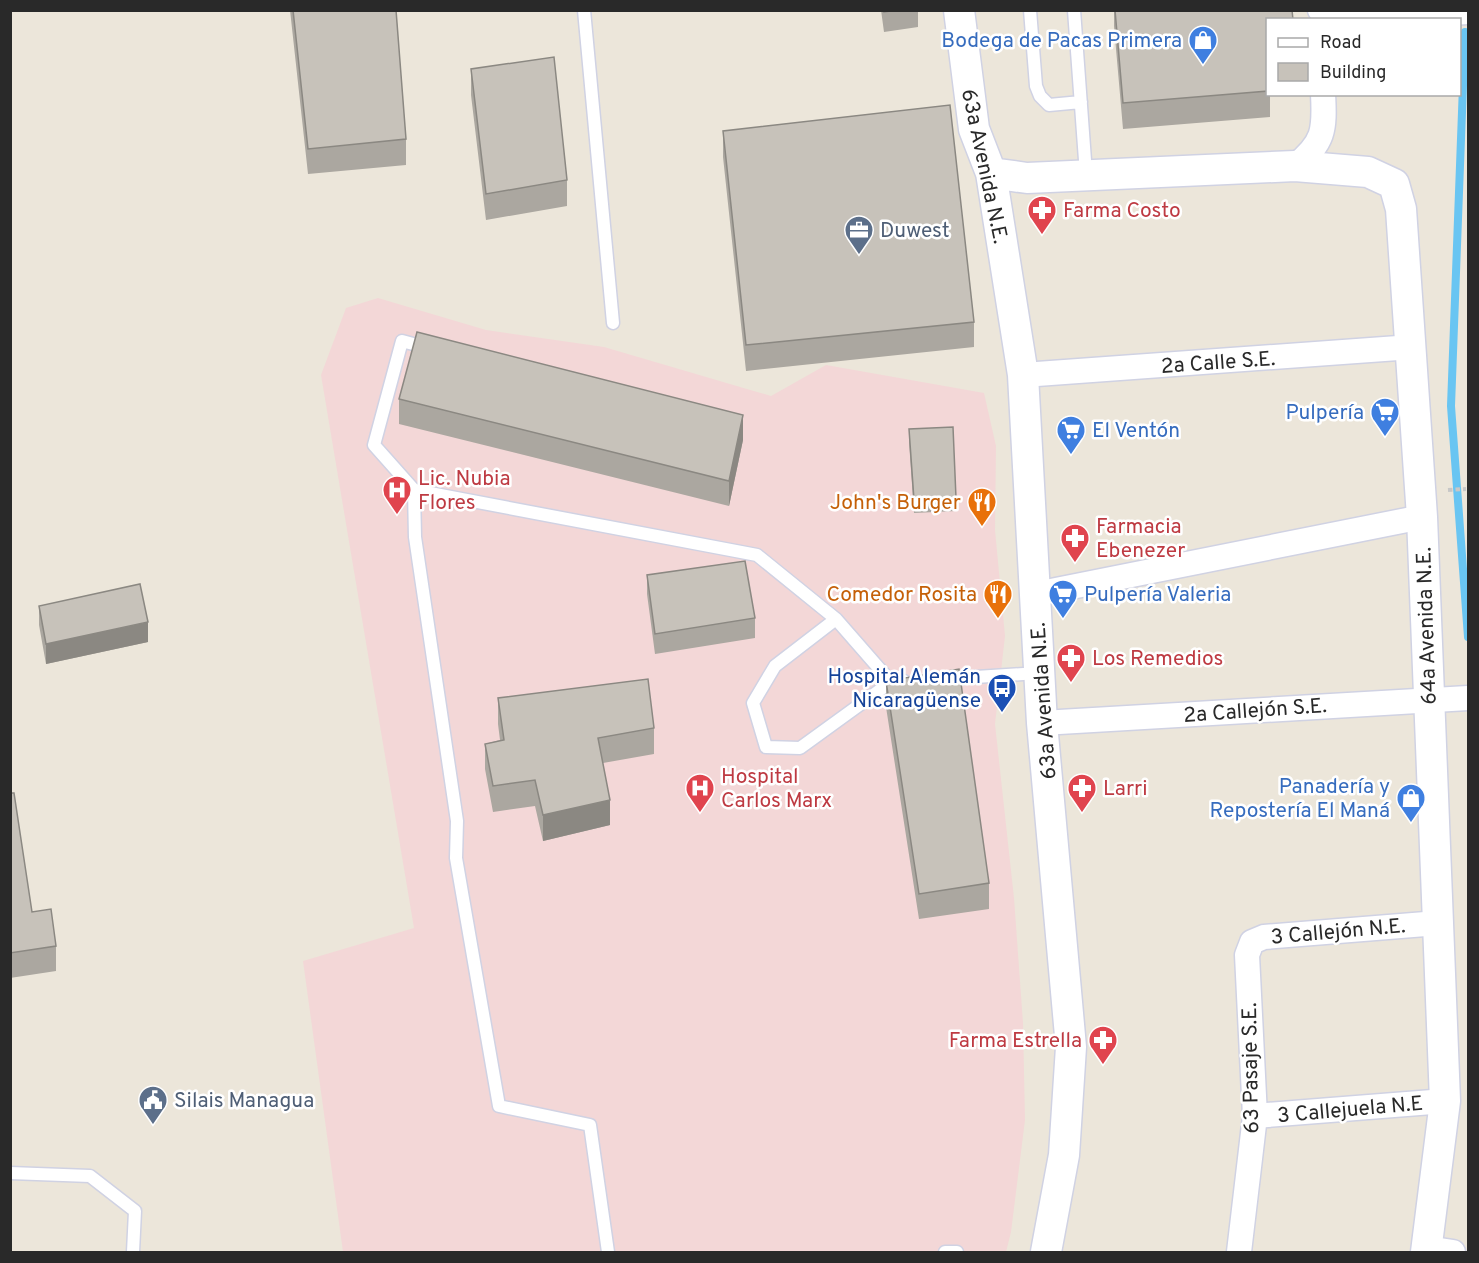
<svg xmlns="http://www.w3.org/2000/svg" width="1479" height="1263" font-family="Overpass,sans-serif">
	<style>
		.medical { fill: #f3d7d7 }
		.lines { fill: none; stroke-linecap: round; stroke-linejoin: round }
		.stream { stroke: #69c5f2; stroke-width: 8 }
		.service-casing { stroke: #d0d2e3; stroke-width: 15 }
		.minor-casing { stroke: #d0d2e3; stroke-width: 27 }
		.tertiary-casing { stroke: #d0d2e3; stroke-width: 33 }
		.path { stroke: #c7c7c7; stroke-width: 4; stroke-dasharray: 4.5 3; stroke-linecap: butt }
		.service { stroke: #fff; stroke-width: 12 }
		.minor { stroke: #fff; stroke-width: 24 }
		.tertiary { stroke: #fff; stroke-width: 30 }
		.wall { fill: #aba7a0 }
		.shaded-wall { fill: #8b8882 }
		.building { fill: #c7c2ba; stroke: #8b8882; stroke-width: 1.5 }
		.labels { text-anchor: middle; stroke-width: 5; stroke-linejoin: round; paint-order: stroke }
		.shop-label { font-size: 21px; fill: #366cbe; stroke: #fff; text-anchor: end }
		.street-label { font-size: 21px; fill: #292929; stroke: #fff }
		.health-label { font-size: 21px; fill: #be3a42; stroke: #fff; text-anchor: start }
		.service-label { font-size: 21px; fill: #4e5e75; stroke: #fff; text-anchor: start }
		.food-label { font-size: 21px; fill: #c56008; stroke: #fff; text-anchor: end }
		.transit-label { font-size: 21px; fill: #164399; stroke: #fff; text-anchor: end }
	</style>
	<rect width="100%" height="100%" fill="#ece6da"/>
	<path class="medical" d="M378,298l108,32 118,17 167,49 55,-31 158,28 12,53 -1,84 10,106 -10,88 19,174 9,125 2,97 -14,112 -5,20h-663l-40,-291 111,-33 -93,-553 25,-67z"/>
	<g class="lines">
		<path class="stream" d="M1465,32l-14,374 17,231"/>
		<g class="service-casing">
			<path id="service" d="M584,10l29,313
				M1030,10l6,76 4,10 9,9 32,-3
				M1074,10l12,164
				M428,348l-26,-7 -28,104 40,45 343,65 79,64 55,63 13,-1
				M414,490l1,47 42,284 -1,37 43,248 91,19 18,127
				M836,619l-61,47 -22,37 13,44 34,1 91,-66
				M945,679l93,-6
				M10,1173l80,3 45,35 -2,41
				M945,1252h12"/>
		</g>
		<g class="minor-casing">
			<path id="minor" d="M1320,10l19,9 129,-7
				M1295,166c29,-23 30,-36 28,-72
				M1023,375l389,-28
				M1036,594l386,-77
				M1042,723l426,-25
				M1255,1116l190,-15
				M1427,1248l26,4
				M1239,1252l16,-136 -8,-161 5,-13 12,-5 174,-14"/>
		</g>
		<g class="tertiary-casing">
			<path id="tertiary" d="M959,10l15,119 17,44 32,202 19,348 29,324 -7,108 -18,97
				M991,173l36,5 268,-12 73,6 26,12 7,25 21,308 23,584 -19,151"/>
		</g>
		<path class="path" d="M1448,490l18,-1"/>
		<use href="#service" class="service"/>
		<use href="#minor" class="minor"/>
		<use href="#tertiary" class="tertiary"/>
	</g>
	<path class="wall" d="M290,10h106l10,129v26l-98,9z
		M881,10h37v17l-34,5z
		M1114,10h178l-24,10v74h2v23l-147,12 -9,-103z
		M471,69l96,111v26l-81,14 -15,-125z
		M723,131l251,191v25l-228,24 -23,-214z
		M399,399l344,41 -14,66 -330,-82z
		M909,429l47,69v13l-42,2 -5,-71z
		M647,575l108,43v20l-100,16 -8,-60z
		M39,606l109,36 -102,22 -7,-39z
		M886,681l103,202v26l-70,10 -33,-212z
		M498,698l156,30v26l-51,9 7,62 -67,16 -8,-35 -42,6 -8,-43v-25l15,-4 -2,-16z
		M10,793l22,119 24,34v25l-46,7z"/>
	<path class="shaded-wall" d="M743,415v25l-14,66v-25z
		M148,622v20l-102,22v-20z
		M610,800v25l-67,16v-26z"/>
	<path class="building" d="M293,10h103l10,129 -98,10z
		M884,10h14l-14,2z
		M1115,10h177l1,10h-25v71l-145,12z
		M554,57l13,123 -81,14 -15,-125z
		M950,105l24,217 -228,23 -23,-214z
		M417,332l326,83 -14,66 -330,-82z
		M953,427l3,71 -42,2 -5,-71z
		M745,561l10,57 -100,16 -8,-59z
		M140,584l8,38 -102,22 -7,-38z
		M959,669l30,214 -70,11 -33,-213z
		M648,679l6,49 -56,10 12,62 -67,15 -8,-35 -42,6 -8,-42 19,-4 -6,-42z
		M10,793h4l18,119 19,-3 5,37 -46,7z"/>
	<defs>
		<g id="shop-pin" transform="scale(1.5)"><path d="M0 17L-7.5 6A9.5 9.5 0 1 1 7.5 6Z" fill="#3f7fe0" stroke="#fff"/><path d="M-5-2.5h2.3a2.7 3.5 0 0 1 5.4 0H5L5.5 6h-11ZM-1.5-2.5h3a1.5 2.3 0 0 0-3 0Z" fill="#fff"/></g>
		<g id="pharmacy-pin" transform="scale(1.5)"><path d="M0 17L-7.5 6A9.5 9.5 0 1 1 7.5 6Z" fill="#e0444e" stroke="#fff"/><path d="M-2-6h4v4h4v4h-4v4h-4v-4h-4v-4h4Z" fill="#fff"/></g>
		<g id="office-pin" transform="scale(1.5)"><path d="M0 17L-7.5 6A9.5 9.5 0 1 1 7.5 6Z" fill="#5c6f8a" stroke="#fff"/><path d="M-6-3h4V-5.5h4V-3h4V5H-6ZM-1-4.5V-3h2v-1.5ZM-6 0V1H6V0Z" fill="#fff"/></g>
		<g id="supermarket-pin" transform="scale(1.5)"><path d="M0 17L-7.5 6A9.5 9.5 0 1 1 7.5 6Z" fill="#3f7fe0" stroke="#fff"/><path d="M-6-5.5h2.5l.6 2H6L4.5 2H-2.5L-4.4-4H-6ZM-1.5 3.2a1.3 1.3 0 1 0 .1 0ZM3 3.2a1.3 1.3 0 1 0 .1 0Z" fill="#fff"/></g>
		<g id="hospital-pin" transform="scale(1.5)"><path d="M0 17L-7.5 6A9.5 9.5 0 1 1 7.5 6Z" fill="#e0444e" stroke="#fff"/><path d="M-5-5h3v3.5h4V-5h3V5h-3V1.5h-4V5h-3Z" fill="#fff"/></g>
		<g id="restaurant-pin" transform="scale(1.5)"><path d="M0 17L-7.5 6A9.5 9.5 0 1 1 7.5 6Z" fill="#e8710a" stroke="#fff"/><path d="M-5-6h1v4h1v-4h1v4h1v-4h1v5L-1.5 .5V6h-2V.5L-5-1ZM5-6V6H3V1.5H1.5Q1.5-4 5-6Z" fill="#fff"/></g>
		<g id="bus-pin" transform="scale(1.5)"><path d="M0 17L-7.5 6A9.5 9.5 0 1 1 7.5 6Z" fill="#1a4fb4" stroke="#fff"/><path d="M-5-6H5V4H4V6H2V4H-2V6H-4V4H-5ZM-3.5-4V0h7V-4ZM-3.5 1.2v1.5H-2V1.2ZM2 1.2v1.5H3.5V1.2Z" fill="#fff"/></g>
		<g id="civic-pin" transform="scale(1.5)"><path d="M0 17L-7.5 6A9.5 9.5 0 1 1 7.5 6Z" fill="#5c6f8a" stroke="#fff"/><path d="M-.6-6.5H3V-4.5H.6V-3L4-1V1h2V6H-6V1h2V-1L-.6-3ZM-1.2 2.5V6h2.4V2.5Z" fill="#fff"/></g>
	</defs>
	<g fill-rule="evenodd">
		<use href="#shop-pin" x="1203" y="40"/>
		<use href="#pharmacy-pin" x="1042" y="210"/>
		<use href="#office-pin" x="859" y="230"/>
		<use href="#supermarket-pin" x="1385" y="412"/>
		<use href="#supermarket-pin" x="1071" y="430"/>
		<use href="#hospital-pin" x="397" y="490"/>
		<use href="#restaurant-pin" x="982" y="502"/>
		<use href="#pharmacy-pin" x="1075" y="538"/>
		<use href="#restaurant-pin" x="998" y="594"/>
		<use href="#supermarket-pin" x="1063" y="594"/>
		<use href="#pharmacy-pin" x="1071" y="658"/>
		<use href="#bus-pin" x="1002" y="688"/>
		<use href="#hospital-pin" x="700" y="788"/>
		<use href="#pharmacy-pin" x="1082" y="788"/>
		<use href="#shop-pin" x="1411" y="798"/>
		<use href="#pharmacy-pin" x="1103" y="1040"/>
		<use href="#civic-pin" x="153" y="1100"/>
	</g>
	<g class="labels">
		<g class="shop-label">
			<text x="1182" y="47">Bodega de Pacas Primera</text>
			<text x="1364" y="419">Pulpería</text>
			<text x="1092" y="437" text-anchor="start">El Ventón</text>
			<text x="1084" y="601" text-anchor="start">Pulpería Valeria</text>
			<text x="1390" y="793">Panadería y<tspan x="1390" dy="24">Repostería El Maná</tspan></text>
		</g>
		<g class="street-label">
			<text transform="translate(985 166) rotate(78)" y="7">63a Avenida N.E.</text>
			<text transform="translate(1218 362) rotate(-4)" y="7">2a Calle S.E.</text>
			<text transform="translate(1426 626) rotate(-92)" y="7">64a Avenida N.E.</text>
			<text transform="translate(1043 701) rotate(-94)" y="7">63a Avenida N.E.</text>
			<text transform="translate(1255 710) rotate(-4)" y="7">2a Callejón S.E.</text>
			<text transform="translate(1338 931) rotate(-5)" y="7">3 Callejón N.E.</text>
			<text transform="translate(1250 1068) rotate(-91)" y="7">63 Pasaje S.E.</text>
			<text transform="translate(1350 1109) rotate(-5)" y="7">3 Callejuela N.E</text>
		</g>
		<g class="health-label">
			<text x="1063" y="217">Farma Costo</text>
			<text x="418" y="485">Lic. Nubia<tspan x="418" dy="24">Flores</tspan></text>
			<text x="1096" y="533">Farmacia<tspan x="1096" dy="24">Ebenezer</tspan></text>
			<text x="1092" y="665">Los Remedios</text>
			<text x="721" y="783">Hospital<tspan x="721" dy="24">Carlos Marx</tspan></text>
			<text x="1103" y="795">Larri</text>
			<text x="1082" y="1047" text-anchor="end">Farma Estrella</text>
		</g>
		<g class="service-label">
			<text x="880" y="237">Duwest</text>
			<text x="174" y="1107">Silais Managua</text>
		</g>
		<g class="food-label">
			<text x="961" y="509">John's Burger</text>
			<text x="977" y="601">Comedor Rosita</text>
		</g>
		<g class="transit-label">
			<text x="981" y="683">Hospital Alemán<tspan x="981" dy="24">Nicaragüense</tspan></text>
		</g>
	</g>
	<rect width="1479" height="1263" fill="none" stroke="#292929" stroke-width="24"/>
	<rect x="1266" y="18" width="195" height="78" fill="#ffffff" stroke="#a9a9a9" stroke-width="1.5"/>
	<rect x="1278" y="38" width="30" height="9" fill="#ffffff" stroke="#a9a9a9" stroke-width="1.5"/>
	<text x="1320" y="48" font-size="18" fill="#292929">Road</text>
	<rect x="1278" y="63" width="30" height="18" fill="#c7c2ba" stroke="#a9a9a9" stroke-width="1.5"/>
	<text x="1320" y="78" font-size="18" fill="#292929">Building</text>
</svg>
